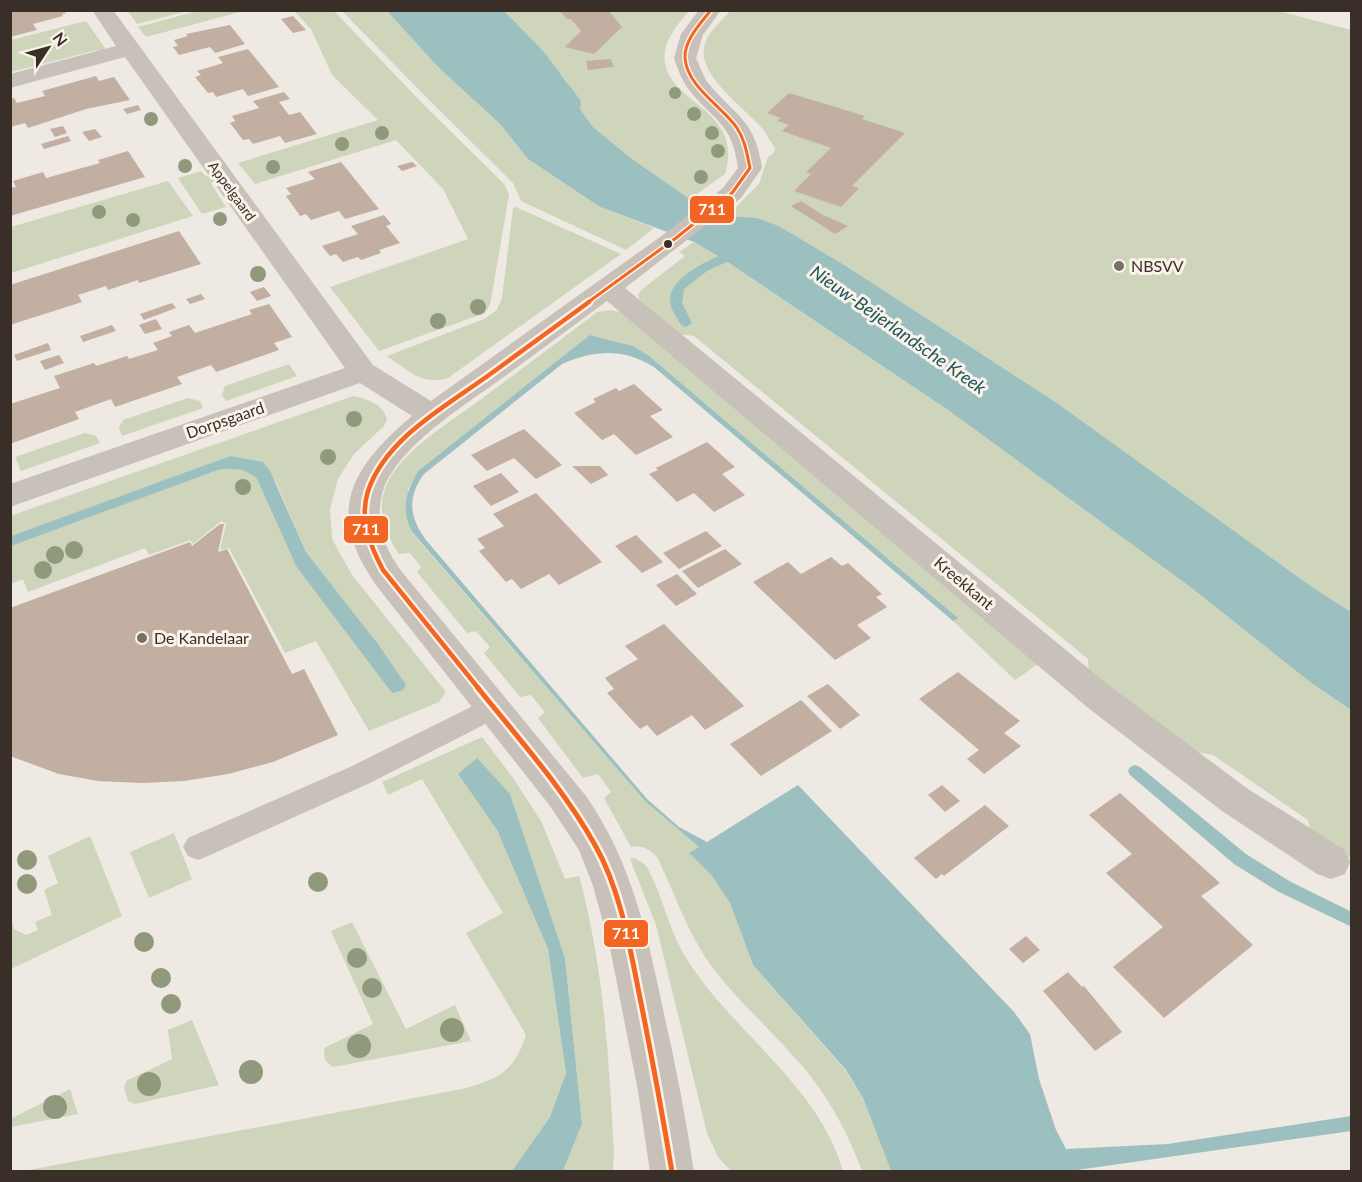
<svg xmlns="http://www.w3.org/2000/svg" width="1362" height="1182" font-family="Lato,sans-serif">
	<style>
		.green { fill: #ced5bb }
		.water { fill: #9cbfc0 }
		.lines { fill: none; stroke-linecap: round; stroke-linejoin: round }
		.stream { fill: #9cbfc0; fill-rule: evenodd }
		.building { fill: #c3aea2 }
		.lane { fill: #c8c1ba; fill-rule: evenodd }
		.street { fill: #c8c1ba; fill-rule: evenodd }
		.bus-1-far2-casing { stroke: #fbf3e9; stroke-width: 6 }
		.bus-1-far1-casing { stroke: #fbf3e9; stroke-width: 9 }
		.bus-1-casing { stroke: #fbf3e9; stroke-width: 10 }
		.bus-1-far2 { stroke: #f26522; stroke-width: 3 }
		.bus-1-far1 { stroke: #f26522; stroke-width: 4.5 }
		.bus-1 { stroke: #f26522; stroke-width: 5 }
		.tree { fill: #91997d }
		.bus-dot { fill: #392e28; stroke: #fbf3e9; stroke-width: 2 }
		.poi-dot { fill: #786f69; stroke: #fbf3e9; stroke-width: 2 }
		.labels { text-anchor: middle; stroke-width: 6; stroke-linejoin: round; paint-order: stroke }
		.far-street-label { font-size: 14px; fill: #392e28; stroke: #fbf3e9 }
		.poi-label { font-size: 16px; fill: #392e28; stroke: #fbf3e9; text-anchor: start }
		.street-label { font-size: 16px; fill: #392e28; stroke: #fbf3e9 }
		.water-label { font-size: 18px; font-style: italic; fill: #1b555d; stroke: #fbf3e9 }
		.line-badge { stroke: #fbf3e9; stroke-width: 2 }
		.badge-label { font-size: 16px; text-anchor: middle; font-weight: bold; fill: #fff }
	</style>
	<rect width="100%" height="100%" fill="#eee9e2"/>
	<path class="green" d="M127,10h61v1l-51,13z
		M201,10l43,1 -98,26 -8,-10z
		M731,10h544l76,20v582l-39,-25 -255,-184 -211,-137 -67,-40 -22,-8 -30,-2 32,-32 9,-27 5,-3 2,-5c-4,-7 -8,-14 -12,-20 -17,-20 -64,-52 -59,-81 2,-15 18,-27 27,-38z
		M294,11h40l88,92 83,82 4,10 -19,110 -5,8 -106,38 -49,-64 138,-48 -25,-50 -47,-49 -141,44 -17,-21 140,-43 -46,-45 -21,-46z
		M342,11h45l52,57 61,56 28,35 72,48 54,21 -28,22 -105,-49 -8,-18 -85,-84z
		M504,11h185c-9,11 -21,24 -24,39 -8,54 81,54 60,124l-35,25 -58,-40 -39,-32 -13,-18 -14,-29z
		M86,21l21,30 -7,2 -3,-3 -86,22v-32z
		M201,171l5,5 7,1 1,3 -3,4 15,23 -24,7 -24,-36z
		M168,181l25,35 -182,57v-46z
		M516,207l105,47 -173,124c-26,8 -40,-8 -61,-22l97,-37 13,-9 5,-12 11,-90z
		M694,242l29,17 225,151 241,176 121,96 41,28v148l-39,-20 -4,-18 -95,-65 -27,-5 -97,-77 -1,-14 -394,-323 -16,-2 -38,-32 -2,-7 3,-5 44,-34 -6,-4z
		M611,310l14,3 416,349 -26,18 -62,-59 4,-4 -309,-262 -15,-9 -42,-11 -173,136 -10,18 5,45 232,267 54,46 -9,7 22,22 18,27 23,62 92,105 18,28 28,73h-29c-15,-41 -37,-81 -67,-113 -27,-31 -58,-58 -83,-91 -24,-33 -37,-73 -55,-110 -8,-8 -14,-12 -26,-10l-27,-49 7,-6 -13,-18 -15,4 -45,-60 7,-6 -14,-17 -11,2 -36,-44 6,-6 -14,-16 -9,2 -50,-61 4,-5 -11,-14 -11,1c-14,-21 -23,-43 -13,-68 15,-36 68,-66 98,-89 38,-28 76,-57 113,-85z
		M289,364l8,12 -71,25 -4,-6 3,-9z
		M353,396c13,2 32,9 34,24l-3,6 -30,28 -16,25 -8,30 2,30 20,36 94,117 -7,10 -70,29 -53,-90 -31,12 -56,-105 -9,2 6,-26 -5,-3 -28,23 -3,-4 -41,15 -4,-7 -117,44 -5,-13 -12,5v-38l207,-76c16,-2 27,-2 39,9l39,87 82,78 -72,-92 -30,-70 -46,-26 -219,80 -1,-20z
		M188,398l12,3 3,7 -81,28 -3,-8 4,-8z
		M85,433l11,3 4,7 -79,28 -6,-14z
		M482,737l31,41 28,43 24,58 14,-3c25,91 30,184 35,278l-1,17h-50l19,-47 -17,-166 -55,-164 -52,-20 39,56 51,119 18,124 -16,44 -38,54 -494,1 444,-83c37,-10 52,-17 64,-54l-60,-102 37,-20 -81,-134 -34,16 -6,-13z
		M174,833l18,46 -43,19 -19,-46z
		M90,836l32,80 -111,53v-50l3,10 12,6 12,-5 -3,-8 17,-7 -8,-25 14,-7 -10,-27z
		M634,858c6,3 11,5 14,11 14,26 20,57 35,84 46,78 134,128 160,218h-112l-13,-14 -11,-24 -51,-208 -26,-66z
		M352,922l54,107 49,-24 16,36 -138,26 -8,-7 -1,-12 49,-24 -42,-93z
		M192,1020l27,65 -84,19 -7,-3 -4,-13 2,-7 46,-22 -4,-29z
		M70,1089l8,25 -67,13v-10l1,1z"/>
	<path class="water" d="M387,11h117l39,40 38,50 -1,8 13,18 39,32 58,40 37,17 30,2 22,8 67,40 211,137 255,184 39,25v98l-41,-28 -121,-96 -241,-176 -225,-151 -29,-17 -94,-35 -72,-48 -28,-35 -61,-56z
		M590,335l43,11 15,9 310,263 -5,3 -299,-254c-32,-19 -59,-17 -92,-3l-138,110c-17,23 -15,43 2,66l221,259 32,28 28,15 91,-57 216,227 16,22 9,45 17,51 10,19 102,-5 183,-28v15l-281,40h-179l-28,-73 -17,-28 -93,-105 -23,-62 -18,-27 -23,-23 10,-6 -54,-46 -232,-268c-13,-23 -7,-41 5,-62z
		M230,456l33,6 7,9 36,81 72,92 28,41 -3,5 -11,3 -96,-127 -39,-87c-12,-11 -23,-11 -39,-9l-207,76v-10z
		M477,758l33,36 55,164 17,166 -19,47h-51l38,-54 16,-44 -18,-124 -51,-119 -39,-56z"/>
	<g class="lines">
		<path class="stream" d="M740,249l4,1v4l-37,17 -23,18 -2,14 10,20 -6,4 -4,-1c-5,-8 -12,-17 -12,-26 0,-26 50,-46 70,-51z
			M1135,765l5,2 106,87 45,28 61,30v15l-73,-35 -45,-28 -104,-89 -2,-4 2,-4z"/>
	</g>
	<path class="building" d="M10,10h54l2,3 -4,1 1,2 -30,8 4,6 -27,7z
		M559,10h29l1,2 19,-2 14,17 -28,27 -29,-7 16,-16 -10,-12h-4z
		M293,16l13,14 -13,3 -12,-14z
		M230,25l15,19 -30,9 -5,-6 -31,8 -6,-8 5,-1 -4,-6 14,-4 -2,-2z
		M248,49l31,38 -31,9 -5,-7 -27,8 -3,-5 -5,1 -13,-16 6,-2 -4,-4 26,-8 -5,-6z
		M611,59l3,8 -26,3 -2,-9z
		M96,76l3,5 15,-4 16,23 -44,9 -58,19 -3,-5 -15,4v-28l4,-1 3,5 28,-7 -3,-5z
		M284,92l6,7 -11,3 10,13 11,-3 17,22 -32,9 -5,-7 -27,8 -4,-5 -6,1 -13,-17 5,-2 -3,-5 27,-8 -6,-7z
		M789,93l76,23 -3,3 43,14 -53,53 7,2 -18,19 -47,-16 17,-17 -5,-2 25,-24 -49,-17 7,-6 -12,-4 4,-3 -14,-5z
		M138,105l3,5 -14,4 -4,-5z
		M63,126l4,7 -12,4 -5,-8z
		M95,129l7,8 -13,4 -7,-9z
		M68,136l3,5 -27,8 -3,-5z
		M128,151l17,26 -135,39v-28l6,-1 -3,-6 30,-9 3,6 54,-15 -2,-3z
		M341,162l38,47 -34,10 -6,-8 -28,9 -5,-6 -6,2 -14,-20 5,-2 -5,-6 29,-9 -7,-7z
		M412,162l5,4 -15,5 -5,-5z
		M801,201l22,14 25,11 -13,8 -44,-28z
		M384,215l7,9 -5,2 14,17 -21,7 2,3 -20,7 -3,-3 -15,5 -7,-8 -6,2 -8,-10 36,-12 -7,-8z
		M179,231l22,33 -62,19 -1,-3 -30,10 -2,-4 -28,9 4,7 -72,23v-40z
		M264,287l7,9 -14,5 -7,-9z
		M201,294l4,5 -15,5 -4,-5z
		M172,303l4,5 -32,12 -4,-6z
		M269,304l23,33 -18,6 5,7 -63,22 -5,-7 -34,12 5,7 -67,23 -4,-8 -36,13 4,7 -69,25v-40l50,-16 -6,-12 40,-13 2,3 31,-10 2,3 29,-9 -5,-7 19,-7 -3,-4 20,-7 6,8 57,-19 -3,-4z
		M156,319l6,10 -17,5 -6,-9z
		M112,325l4,6 -33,11 -3,-6z
		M48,343l3,7 -34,11 -3,-6z
		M59,355l5,8 -19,7 -5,-9z
		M634,384l29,26 -13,6 23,21 -37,18 -22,-21 -12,6 -28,-27 22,-11 -3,-3 23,-11 3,3z
		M524,429l38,36 -26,14 -22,-21 -27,13 -16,-16z
		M707,442l28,25 -13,7 23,21 -31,17 -20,-19 -17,9 -28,-28 9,-4 -2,-2z
		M572,466h28l8,9 -17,9z
		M501,473l18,19 -28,14 -18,-20z
		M536,493l66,69 -43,23 -10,-11 -28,15 -9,-10 -6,3 -27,-31 6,-3 -8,-9 27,-13 -11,-12z
		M220,524h4l-6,28 9,-3 65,125 12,-5 34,66 -65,27 -45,12 -44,7 -43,2 -43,-2 -39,-7 -49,-18v-148l180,-66 2,4z
		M706,531l16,15 -43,23 -16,-16z
		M636,535l27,27 -21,11 -27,-27z
		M725,549l17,15 -44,24 -16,-17z
		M831,557l11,9 6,-3 34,31 -6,3 11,10 -30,18 14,13 -36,22 -82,-78 35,-20 13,12z
		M677,574l20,20 -21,12 -20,-21z
		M664,624l39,40 41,42 -39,24 -13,-15 -35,21 -10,-11 -7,4 -33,-36 7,-4 -9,-11 33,-19 -13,-13z
		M958,672l62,49 -16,12 17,13 -37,28 -17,-15 12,-9 -60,-51z
		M828,684l32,31 -20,14 -33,-33z
		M801,700l31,31 -71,45 -31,-32z
		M942,785l18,16 -15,11 -17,-17z
		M1120,793l100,90 -19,13 52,49 -89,73 -51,-51 50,-40 -57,-54 26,-19 -43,-39z
		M985,805l24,21 -65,50 -2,-2 -6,5 -22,-21z
		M1026,936l14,14 -17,13 -14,-14z
		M1068,972l14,15 2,-1 38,46 -27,19 -52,-60z"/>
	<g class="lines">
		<path class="lane" d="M493,696l10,3 4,8 -4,8 -133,68 -162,73 -10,4 -10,-4 -5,-9 5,-9 162,-71z"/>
		<path class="street" d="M92,10h21l260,355 58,36 236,-169 56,-44 15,-20c-6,-45 -22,-45 -48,-77 -8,-10 -12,-21 -16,-33l7,-24 18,-24h22l-18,25 -7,23c4,8 7,18 12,25 28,34 47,36 54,85l-21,30 -116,90 486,399 137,102 97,61 5,12 -5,12 -14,5 -14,-5 -95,-63 -135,-104 -480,-406c-33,24 -66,49 -99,73 -37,27 -111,72 -125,117 -9,31 1,57 19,81l184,224c46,66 62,141 78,218 12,52 22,105 30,158h-44l-12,-81 -28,-143 -17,-62 -14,-36 -29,-44 -171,-217c-54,-74 -32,-118 33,-173l-52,-33 -350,124v-23l335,-116 -220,-311 -115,31v-14l106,-28z"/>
		<g class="bus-1-far2-casing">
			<path id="bus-1-far2" d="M587,303l89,-65 56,-45 18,-25c-3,-14 -5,-28 -13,-40 -14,-21 -50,-41 -52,-70 -1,-18 16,-35 26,-48"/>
		</g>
		<g class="bus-1-far1-casing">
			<path id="bus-1-far1" d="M479,689l-96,-119c-13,-25 -24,-50 -15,-79 18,-53 78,-85 121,-116 33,-24 67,-49 100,-73"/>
		</g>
		<g class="bus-1-casing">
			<path id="bus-1" d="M478,688c41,51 85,100 117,157 25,44 34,98 44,148 12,59 23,119 33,179"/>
		</g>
		<use href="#bus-1-far2" class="bus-1-far2"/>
		<use href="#bus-1-far1" class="bus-1-far1"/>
		<use href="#bus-1" class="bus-1"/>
	</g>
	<g class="tree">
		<circle cx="62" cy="39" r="6"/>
		<circle cx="675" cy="93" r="6"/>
		<circle cx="694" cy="114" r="7"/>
		<circle cx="151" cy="119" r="7"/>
		<circle cx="382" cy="133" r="7"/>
		<circle cx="712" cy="133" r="7"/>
		<circle cx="342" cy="144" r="7"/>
		<circle cx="718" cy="151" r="7"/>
		<circle cx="185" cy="166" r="7"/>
		<circle cx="273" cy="167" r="7"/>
		<circle cx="701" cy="177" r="7"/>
		<circle cx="99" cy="212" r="7"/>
		<circle cx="220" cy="219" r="7"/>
		<circle cx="133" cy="220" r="7"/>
		<circle cx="258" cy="274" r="8"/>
		<circle cx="478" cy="307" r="8"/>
		<circle cx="438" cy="321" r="8"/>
		<circle cx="354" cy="419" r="8"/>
		<circle cx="328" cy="457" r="8"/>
		<circle cx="243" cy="487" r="8"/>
		<circle cx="74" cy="550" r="9"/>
		<circle cx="55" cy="555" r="9"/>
		<circle cx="43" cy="570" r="9"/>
		<circle cx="27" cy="860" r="10"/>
		<circle cx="318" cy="882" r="10"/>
		<circle cx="27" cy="884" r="10"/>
		<circle cx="144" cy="942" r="10"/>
		<circle cx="357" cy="958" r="10"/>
		<circle cx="161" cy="978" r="10"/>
		<circle cx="372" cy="988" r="10"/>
		<circle cx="171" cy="1004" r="10"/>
		<circle cx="452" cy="1030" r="12"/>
		<circle cx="359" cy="1046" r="12"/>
		<circle cx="251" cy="1072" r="12"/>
		<circle cx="149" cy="1084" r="12"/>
		<circle cx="55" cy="1107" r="12"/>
	</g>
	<circle class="bus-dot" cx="668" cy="244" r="5"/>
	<g class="poi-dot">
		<circle cx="1119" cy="266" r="6"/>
		<circle cx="142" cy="638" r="6"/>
	</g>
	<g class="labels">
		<g class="far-street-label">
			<text transform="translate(232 191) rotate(54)" y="5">Appelgaard</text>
		</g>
		<g class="poi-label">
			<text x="1131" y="272">NBSVV</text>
			<text x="154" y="644">De Kandelaar</text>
		</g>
		<g class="street-label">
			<text transform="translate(225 420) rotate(-19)" y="6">Dorpsgaard</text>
			<text transform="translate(964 583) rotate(40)" y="6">Kreekkant</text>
		</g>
		<g class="water-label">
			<text transform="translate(898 330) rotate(35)" y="6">Nieuw-Beijerlandsche Kreek</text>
		</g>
	</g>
	<g class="line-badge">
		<rect x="689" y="195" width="46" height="29" rx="6" fill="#f26522"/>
		<rect x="343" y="515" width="46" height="29" rx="6" fill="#f26522"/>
		<rect x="603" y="919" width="46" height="29" rx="6" fill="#f26522"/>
	</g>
	<g class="badge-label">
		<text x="712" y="215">711</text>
		<text x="366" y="535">711</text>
		<text x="626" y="939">711</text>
	</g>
	<rect width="1362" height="1182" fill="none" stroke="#392e28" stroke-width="24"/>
	<g transform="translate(48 48) rotate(54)" stroke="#fbf3e9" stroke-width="4.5" paint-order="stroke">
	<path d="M0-4.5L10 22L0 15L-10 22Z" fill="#392e28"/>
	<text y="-9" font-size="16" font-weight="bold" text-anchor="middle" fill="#392e28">N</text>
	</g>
</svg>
